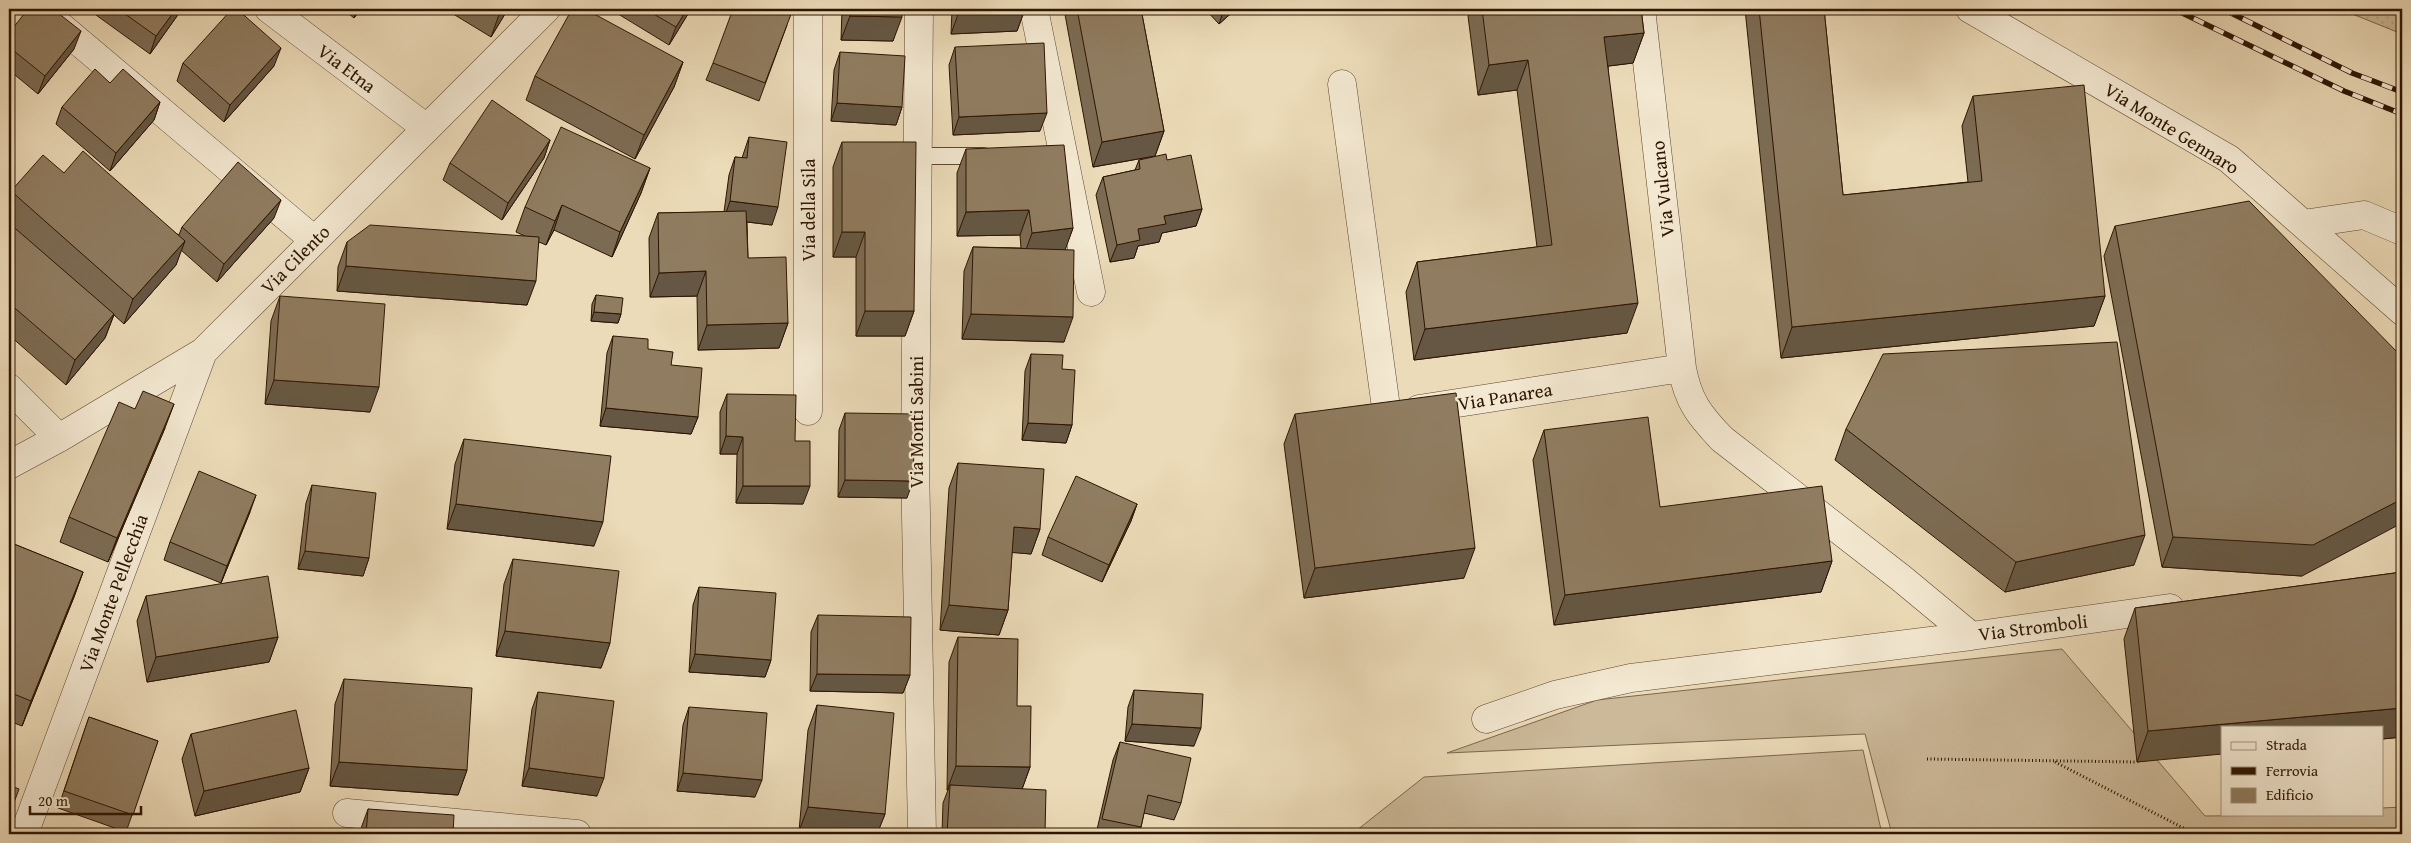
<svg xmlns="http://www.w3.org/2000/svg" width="2411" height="843" font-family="'Gentium Book Plus',serif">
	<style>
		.grass { fill: #ccb999; stroke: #7c674d }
		.park { fill: url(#park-dots); stroke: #7c674d }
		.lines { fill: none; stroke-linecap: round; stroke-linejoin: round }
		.lane-casing { stroke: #5d462f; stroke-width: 18 }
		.street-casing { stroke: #5d462f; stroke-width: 29 }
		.path { stroke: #2d1501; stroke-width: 3; stroke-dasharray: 1 2.5; stroke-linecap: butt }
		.lane { stroke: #f3e8d1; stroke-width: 16 }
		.street { stroke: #f3e8d1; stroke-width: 28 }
		.rail-casing { stroke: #2d1501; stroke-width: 5.5 }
		.rail { stroke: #f3e8d1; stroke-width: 4; stroke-dasharray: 11; stroke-linecap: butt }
		.wall { fill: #7c6b53; stroke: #2d1501 }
		.shaded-wall { fill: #655743; stroke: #2d1501 }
		.building { fill: #907c60; stroke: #2d1501 }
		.labels { text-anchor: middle; stroke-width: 4.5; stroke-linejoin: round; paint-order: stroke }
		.street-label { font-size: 19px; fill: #2d1501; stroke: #f3e8d1 }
	</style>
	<defs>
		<pattern id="park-dots" width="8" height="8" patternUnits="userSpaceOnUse" patternTransform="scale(1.25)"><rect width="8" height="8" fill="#ccb999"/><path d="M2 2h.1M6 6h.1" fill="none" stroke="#b09e82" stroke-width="1.8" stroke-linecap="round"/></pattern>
	</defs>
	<rect width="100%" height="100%" fill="#ecdbb8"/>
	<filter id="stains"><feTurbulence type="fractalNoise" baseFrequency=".004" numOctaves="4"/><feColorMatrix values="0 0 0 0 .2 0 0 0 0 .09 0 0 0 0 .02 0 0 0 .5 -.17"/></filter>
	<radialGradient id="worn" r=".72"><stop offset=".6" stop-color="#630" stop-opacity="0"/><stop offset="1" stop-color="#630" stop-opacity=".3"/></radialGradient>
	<path class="grass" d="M2062,649l143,167 177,-2v-6l20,-1v27h-510l-27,-100 -418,19 150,-53z
		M1863,750l19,84h-530l72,-57z"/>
	<path class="park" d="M2340,9h62v25z"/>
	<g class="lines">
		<g class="lane-casing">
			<path id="lane" d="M918,156h66"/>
		</g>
		<g class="street-casing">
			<path id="street" d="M40,9l274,231
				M269,9l156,118
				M919,9l-4,453 7,372
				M1034,9l57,283
				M1641,9l41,359c6,33 17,47 40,71l179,139 70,58 199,-28
				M1970,9l259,150 173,152
				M1342,84l45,331
				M2303,224l61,-9 38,16
				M9,388l50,50
				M1419,409l263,-41
				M808,411v-402
				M9,465l50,-27 144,-86 343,-343
				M1486,719l69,-24 76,-17 340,-42
				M347,813l230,21
				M24,834l179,-482"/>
		</g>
		<path class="path" d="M1927,759l210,3
			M2055,762l140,72"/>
		<use href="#lane" class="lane"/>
		<use href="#street" class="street"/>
		<g class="rail-casing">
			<path id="rail" d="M2174,9l170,82 58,23
				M2223,9l129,64 50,19"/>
		</g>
		<use href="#rail" class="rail"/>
	</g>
	<path class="wall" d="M98,9h84l-32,45 -54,-39z
		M343,9h18l-7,9z
		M445,9h63l-17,28z
		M610,9h81l-22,36z
		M842,9h60l-9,32 -52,-1z
		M952,9h73l-8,22 -66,3z
		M1064,9h77l23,122 -9,25 -62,11z
		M1205,9h31l-17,15z
		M1471,9h170l3,24 -11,30 -25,3 19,267 -213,27 -8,-68 11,-30 120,-15 -20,-157 -39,5 -10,-79z
		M1745,9h79l19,186 125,-13 -6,-56 11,-30 132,200 -11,30 -313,32z
		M787,25l-28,76 -53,-21 7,-17z
		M9,33l65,16 -36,45 -29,-24z
		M955,47l85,84 -87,4 -4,-70z
		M840,52l62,55 -6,18 -65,-4 3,-51z
		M683,62l-9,25 -39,72 -109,-59 9,-24z
		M183,63l91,3 -50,56 -47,-41z
		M110,83l50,19 -6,18 -44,51 -54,-47 6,-17z
		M749,137l23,88 -25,-3 1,36 40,65 -9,25 -81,2 -1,-54 -47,1 -1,-59 9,-25 66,-1 5,-37 6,-18 7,1z
		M550,140l-6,18 -42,62 -59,-40 7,-17z
		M842,142l72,169 -9,25h-49v-79h-23v-90z
		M966,149l107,79 -8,21 -1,93 -102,-3 2,-68 9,-24 48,1 -1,-13 -63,1v-63z
		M1139,160h28l35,49 -6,17 -34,7 -3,9 -21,4 -4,12 -24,4 -14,-67 7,-18 32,-7z
		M650,168l-9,25 -29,64 -58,-27 -8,15 -7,-3 -12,63 -190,-14 1,-24 9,-25 180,-5 -11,-5 9,-25z
		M64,173l115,62 3,-8 92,-9 -57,64 -36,-32 -5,15 -52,59 -10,-9 -9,23 -39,47 -57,-50v-138l2,-6z
		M2115,226l187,350 -140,-9 -58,-311z
		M596,295l25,19 -3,9 -27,-2 1,-17z
		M280,296l90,116 -105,-8 6,-83z
		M613,336l58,29 27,52 -7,17 -91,-8 7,-73z
		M1031,354l31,15 10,56 -6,18 -44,-3 3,-69z
		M727,394l68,47 8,63 -67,-1 1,-49h-17v-42z
		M845,413l62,85 -69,-1 1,-67z
		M1295,414l169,164 -160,20 -20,-154z
		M165,428l-57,134 -48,-20 9,-25z
		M1846,429l288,136 -129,27 -170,-132z
		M1544,430l116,77 172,54 -11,31 -267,33 -21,-165z
		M464,439l130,107 -147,-17 8,-65z
		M958,463l82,66 -9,25 -19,-2 -4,58 -9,25 -59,-5 9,-142z
		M312,485l57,73 -6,18 -65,-7 8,-66z
		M1137,504l-6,17 -29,61 -60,-27 6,-18z
		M250,512l-29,71 -57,-23 6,-18z
		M9,542l74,30 -9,25 -52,129 -13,-5z
		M513,559l97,84 -9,25 -105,-12 8,-72z
		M2402,572v165l-20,2v-12l-245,35 -13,-123 11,-31z
		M699,587l72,73 -6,17 -76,-5 4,-67z
		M146,596l132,41 -9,25 -122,20 -10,-61z
		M818,615l92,60 -7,18 -93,-2 1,-59z
		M958,637l59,69 13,61 -8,22 22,45h-102l1,-31 5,-13h-1l2,-128z
		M344,679l123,91 -9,25 -128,-9 5,-82z
		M1134,690l60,56 -69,-5 3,-34z
		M538,692l59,104 -75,-10 10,-77z
		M817,705l68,109 -8,20h-50l-28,-3 9,-101z
		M689,707l66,90 -78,-6 6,-66z
		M89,717l69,24 -32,91 -68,-24z
		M191,734l118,34 -9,24 -105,24 -13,-57z
		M1120,742l61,61 -7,17 -30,-7 -3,14 -3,7h-42l17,-74z
		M368,809l85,25h-94z"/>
	<path class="shaded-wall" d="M176,9h6l-32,45 6,-18z
		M357,9h4l-7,9z
		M502,9h6l-17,28 9,-25z
		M687,9h4l-22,36 7,-18z
		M960,9h65l-8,22 -66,3z
		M1229,9h7l-17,15 3,-9z
		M850,16l52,1 -9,24 -52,-1z
		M81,31l-7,18 -36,45 7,-18z
		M1644,33l-11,30 -40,5 11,-31z
		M281,48l-7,18 -50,56 6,-17z
		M1528,60l-11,30 -39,5 11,-30z
		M683,62l-9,25 -39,72 9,-24z
		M160,102l-6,18 -44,51 6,-18z
		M837,103l65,4 -6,18 -65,-4z
		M1047,113l-7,18 -87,4 6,-18z
		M1164,131l-9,25 -62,11 9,-25z
		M550,140l-6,18 -42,62 6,-17z
		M650,168l-9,25 -29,64 8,-25z
		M281,200l-7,18 -57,64 7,-18z
		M730,201l48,6 -6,18 -48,-6z
		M562,205l-8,25 -8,15 9,-24z
		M1202,209l-6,17 -34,7 -3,9 -21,4 -4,12 -24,4 7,-17 21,-16 26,-13z
		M1029,210l-9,25 -63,1 9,-24z
		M1073,228l-9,25 -41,5 9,-25z
		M842,232h23l-9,25h-23z
		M185,241l-9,24 -52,59 9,-25z
		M346,266l190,15 -9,24 -190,-14z
		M706,271l-9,25 -47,1 9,-24z
		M2105,296l-11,30 -313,32 11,-31z
		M1638,303l-11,30 -213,27 11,-31z
		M865,311h49l-9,25h-49z
		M594,312l27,2 -3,9 -27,-2z
		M114,314l-9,24 -39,47 9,-25z
		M971,314l102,3 -9,25 -102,-3z
		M788,323l-9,25 -81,2 9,-25z
		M274,380l105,7 -9,25 -105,-8z
		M174,404l-9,24 -57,134 9,-24z
		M606,408l92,9 -7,17 -91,-8z
		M1028,423l44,2 -6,18 -44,-3z
		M726,436l17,1 -6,17h-17z
		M845,480l68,1 -6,17 -69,-1z
		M743,486h67l-7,18 -67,-1z
		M256,495l-6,17 -29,71 6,-17z
		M2402,499v24l-100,53 -140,-9 11,-30z
		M456,504l147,18 -9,24 -147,-17z
		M1137,504l-6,17 -29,61 7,-17z
		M1014,527l26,2 -9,25 -26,-2z
		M2145,535l-11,30 -129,27 11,-30z
		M1475,548l-11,30 -160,20 11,-30z
		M305,551l64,7 -6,18 -65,-7z
		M1832,561l-11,31 -267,33 11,-30z
		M83,572l-9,25 -52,129 9,-25z
		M949,605l59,5 -9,25 -59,-5z
		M505,631l105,12 -9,25 -105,-12z
		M278,637l-9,25 -122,20 9,-25z
		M695,654l76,6 -6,17 -76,-5z
		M817,674l93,1 -7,18 -93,-2z
		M2402,708v29l-20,2v-12h-160v27l-85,8 11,-31z
		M1132,724l69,4 -7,18 -69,-5z
		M339,762l128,8 -9,25 -128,-9z
		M956,766l74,1 -9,25 -71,-7 -2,5h-1z
		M309,768l-9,24 -105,24 9,-25z
		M529,768l75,10 -7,18 -75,-10z
		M683,773l79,7 -7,17 -78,-6z
		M808,807l77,7 -8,20h-50l-28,-3z
		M1016,832l29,1 -1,1h-29z"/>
	<path class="building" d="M28,9h25l28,22 -36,45 -36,-29v-14z
		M118,9h58l-20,27z
		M232,9h5l44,39 -51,57 -47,-42z
		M495,9h7l-2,3z
		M572,9h13l98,53 -39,73 -109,-59z
		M645,9h42l-11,18z
		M733,9h60l-28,74 -52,-20z
		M850,9h52v8l-52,-1z
		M1077,9h64l23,122 -62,11z
		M1216,9h13l-7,6z
		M1482,9h159l3,24 -40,4 34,266 -213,26 -8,-67 135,-17 -24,-185 -39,5z
		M1759,9h65l19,186 139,-14 -9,-85 111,-11 21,211 -313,31z
		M1044,43l3,70 -88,4 -4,-70z
		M840,52l65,4 -3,51 -65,-4z
		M95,69l15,14 13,-14 37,33 -44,51 -54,-46z
		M492,100l58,40 -42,63 -58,-40z
		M561,127l89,41 -30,64 -58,-27 -7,16 -30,-14z
		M749,137l38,5 -9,65 -48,-6 5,-44 12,1z
		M842,142h74l-2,169h-49v-79h-23z
		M1064,145l9,83 -41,5 -3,-23 -63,2v-63z
		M83,151l102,90 -52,58 -122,-108 32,-36 21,18z
		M1166,154l1,6 24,-5 11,54 -38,7 2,8 -28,5 2,11 -23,5 -14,-68 37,-8 -1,-9z
		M238,162l43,38 -57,64 -42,-37z
		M2249,201l153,156v142l-89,46 -140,-8 -58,-311z
		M746,211l2,47 38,-1 2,66 -81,2 -1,-54 -47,2 -1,-60z
		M9,223l105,91 -39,46 -66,-57z
		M370,225l169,12 -3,44 -190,-15 1,-24z
		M973,247l101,3 -1,67 -102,-3z
		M596,295l27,3 -2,16 -27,-2z
		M280,296l105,8 -6,83 -105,-7z
		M613,336l35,3v10l25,3 -2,13 31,3 -4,49 -92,-9z
		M2117,342l28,193 -129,27 -170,-133 37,-75z
		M1031,354l32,1 -1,14 13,1 -3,55 -44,-2z
		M143,391l31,13 -57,134 -48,-21 50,-115 16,7z
		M1456,393l19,155 -160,20 -20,-154z
		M727,394l69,1 -1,46h15v45h-67v-49l-17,-1z
		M845,413l70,1 -2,67 -68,-1z
		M1648,417l12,90 162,-21 10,75 -267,34 -21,-165z
		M464,439l147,17 -8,66 -147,-18z
		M958,463l86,6 -4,60 -26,-2 -6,83 -59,-5z
		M199,471l57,24 -29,71 -57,-24z
		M1076,476l61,28 -28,61 -61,-28z
		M312,485l64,8 -7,65 -64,-7z
		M9,542l74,30 -52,129 -22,-9z
		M513,559l106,12 -9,72 -105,-12z
		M2402,572v136l-254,23 -13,-123z
		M268,576l10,61 -122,20 -10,-61z
		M699,587l77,6 -5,67 -76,-6z
		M818,615l93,2 -1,58 -93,-1z
		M958,637l60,2 -1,67h14l-1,61 -74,-1z
		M344,679l128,9 -5,82 -128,-8z
		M1134,690l69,4 -2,34 -69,-4z
		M538,692l76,9 -10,77 -75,-10z
		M817,705l77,8 -9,101 -77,-7z
		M689,707l78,6 -5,67 -79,-7z
		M296,710l13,58 -105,23 -13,-57z
		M89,717l69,24 -25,74 -69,-24z
		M1120,742l71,16 -10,45 -33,-8 -7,32 -39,-8z
		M9,785l10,4 -10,27z
		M950,785l96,5 -1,43 -29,-1v2h-69z
		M368,809l86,6 -1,19h-87z"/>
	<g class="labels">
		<g class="street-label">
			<text transform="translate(347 68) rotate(37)" y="7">Via Etna</text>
			<text transform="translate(2172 128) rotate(32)" y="7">Via Monte Gennaro</text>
			<text transform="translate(1662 189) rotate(-96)" y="7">Via Vulcano</text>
			<text transform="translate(808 210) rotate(-90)" y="7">Via della Sila</text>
			<text transform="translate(295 259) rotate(-45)" y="7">Via Cilento</text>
			<text transform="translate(1505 396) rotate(-9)" y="7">Via Panarea</text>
			<text transform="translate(916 422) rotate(-90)" y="7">Via Monti Sabini</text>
			<text transform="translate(113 593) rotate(-70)" y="7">Via Monte Pellecchia</text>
			<text transform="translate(2033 627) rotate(-7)" y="7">Via Stromboli</text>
		</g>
	</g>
	<rect width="2411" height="843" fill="none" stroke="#ecdbb8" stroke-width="30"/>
	<rect x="10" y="10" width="2391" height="823" fill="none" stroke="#2d1501" stroke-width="2.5"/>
	<rect x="15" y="15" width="2381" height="813" fill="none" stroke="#2d1501"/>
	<rect x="2221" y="726" width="162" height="90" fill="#f3e8d1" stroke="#a4947e"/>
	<rect x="2231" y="742" width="25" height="8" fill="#f3e8d1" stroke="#a4947e"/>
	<text x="2266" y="750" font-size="15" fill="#2d1501">Strada</text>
	<rect x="2231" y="767" width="25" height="8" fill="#2d1501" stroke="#a4947e"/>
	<text x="2266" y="776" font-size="15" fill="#2d1501">Ferrovia</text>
	<rect x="2231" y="788" width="25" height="15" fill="#907c60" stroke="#a4947e"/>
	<text x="2266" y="800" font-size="15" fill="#2d1501">Edificio</text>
	<path d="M30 806v8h111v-8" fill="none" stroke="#2d1501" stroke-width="2.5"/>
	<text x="38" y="806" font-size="15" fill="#2d1501" stroke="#f3e8d1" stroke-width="4" paint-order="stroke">20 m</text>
	<rect width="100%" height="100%" filter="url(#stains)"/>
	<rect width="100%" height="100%" fill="url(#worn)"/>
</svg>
